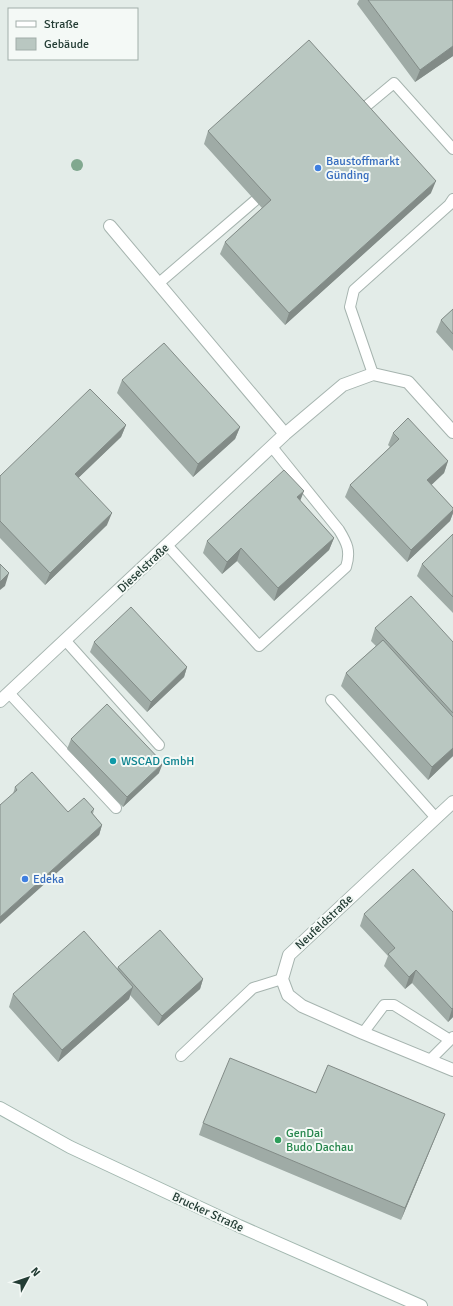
<svg xmlns="http://www.w3.org/2000/svg" width="453" height="1306" font-family="Signika,sans-serif">
	<style>
		.lines { fill: none; stroke-linecap: round; stroke-linejoin: round }
		.service-casing { stroke: #a6b4af; stroke-width: 12 }
		.minor-casing { stroke: #a6b4af; stroke-width: 14 }
		.secondary-casing { stroke: #a2b7af; stroke-width: 14 }
		.service { stroke: #fff; stroke-width: 10 }
		.minor { stroke: #fff; stroke-width: 12 }
		.secondary { stroke: #fff; stroke-width: 12 }
		.tree { fill: #81a88f }
		.wall { fill: #9faba6 }
		.shaded-wall { fill: #828b87 }
		.building { fill: #b9c7c1; stroke: #828b87 }
		.shop-dot { fill: #3f7fe0; stroke: #f4f9f6; stroke-width: 1.5 }
		.culture-dot { fill: #0f9aa8; stroke: #f4f9f6; stroke-width: 1.5 }
		.leisure-dot { fill: #2e9e5b; stroke: #f4f9f6; stroke-width: 1.5 }
		.labels { text-anchor: middle; stroke-width: 4; stroke-linejoin: round; paint-order: stroke }
		.shop-label { font-size: 12px; fill: #366cbe; stroke: #f4f9f6; text-anchor: start }
		.street-label { font-size: 12px; fill: #243d35; stroke: #f4f9f6 }
		.culture-label { font-size: 12px; fill: #0d838f; stroke: #f4f9f6; text-anchor: start }
		.leisure-label { font-size: 12px; fill: #27864d; stroke: #f4f9f6; text-anchor: start }
	</style>
	<rect width="100%" height="100%" fill="#e3ece8"/>
	<g class="lines">
		<g class="service-casing">
			<path id="service" d="M358,113l36,-30 59,66
				M159,283l106,-91
				M373,374l-23,-67 4,-17 95,-85 4,-6
				M167,545l92,101 87,-79c5,-16 1,-24 -7,-37l-67,-83
				M65,640l94,105
				M9,693l107,115
				M331,700l105,118
				M363,1033l21,-28h10l56,35
				M181,1056l72,-68 29,-9
				M429,1061l24,-24"/>
		</g>
		<g class="minor-casing">
			<path id="minor" d="M110,226l175,208
				M0,701l285,-267 58,-49 30,-11 35,8 45,50
				M453,802l-164,153 -7,24 6,16 14,11 61,27 90,37"/>
		</g>
		<g class="secondary-casing">
			<path id="secondary" d="M0,1108l70,39 169,79 182,80"/>
		</g>
		<use href="#service" class="service"/>
		<use href="#minor" class="minor"/>
		<use href="#secondary" class="secondary"/>
	</g>
	<circle class="tree" cx="77" cy="165" r="6"/>
	<path class="wall" d="M359,0h94v56l-38,26 -58,-78z
		M208,131l223,62 -146,132 -65,-71 5,-12 37,-34 -58,-64z
		M453,309v42l-17,-19 5,-12z
		M122,380l118,47 -5,12 -42,38 -76,-84z
		M126,425l-5,12 -43,41 29,47 -62,60 -45,-47v-62z
		M393,433l55,28 -4,12 -13,12 22,23v5l-3,8 -43,41 -62,-65 5,-12 40,-38 -2,-2z
		M300,501l34,37 -5,12 -55,51 -37,-40 -15,13 -19,-21 4,-12z
		M453,534v79l-36,-37 5,-12z
		M375,628l78,14v114l-25,24 -87,-94 5,-13 30,-27 -5,-5z
		M94,642l93,25 -3,10 -37,35 -57,-60z
		M71,739l88,34 -36,34 -56,-58z
		M15,787l53,25 26,-3 -1,5 9,11 -3,10 -86,-41z
		M453,912v105l-5,5 -36,-39 -7,6 -21,-23 4,-10 -28,-30 4,-12z
		M118,967l85,12 -3,10 -42,37 -28,-31 -1,4 -71,63 -49,-55 4,-13 104,-25z
		M316,1093l124,33 -39,94 -202,-85 4,-12z"/>
	<path class="shaded-wall" d="M453,46v10l-38,26 5,-12z
		M436,181l-5,12 -146,132 4,-12z
		M126,425l-5,12 -51,49 5,-12z
		M240,427l-5,12 -42,38 5,-13z
		M448,461l-4,12 -21,20 4,-13z
		M304,491l-5,13 -2,-7z
		M453,510v3l-3,8 -43,41 4,-12z
		M112,513l-5,12 -62,60 5,-12z
		M334,538l-5,12 -55,51 4,-13z
		M241,548l-4,13 -15,13 5,-12z
		M9,573l-4,13 -5,4v-8z
		M187,667l-3,10 -37,35 4,-10z
		M453,748v8l-25,24 4,-13z
		M163,763l-4,10 -36,34 4,-10z
		M102,825l-3,10 -99,89v-7z
		M416,970l-4,13 -7,6 4,-12z
		M203,979l-3,10 -42,37 4,-10z
		M133,987l-4,12 -71,63 4,-12z
		M453,1008v9l-5,5 4,-13z
		M445,1114l-5,12 -39,94 4,-12z"/>
	<path class="building" d="M368,0h85v46l-33,24z
		M309,40l127,141 -147,132 -64,-71 46,-42 -63,-69z
		M453,309v25l-12,-14z
		M164,343l76,84 -42,37 -76,-84z
		M90,389l36,36 -51,49 37,39 -62,60 -50,-52v-45z
		M408,418l40,43 -21,19 26,28v2l-42,40 -61,-65 49,-46 -6,-6z
		M284,470l20,21 -7,6 37,41 -56,50 -37,-40 -14,14 -20,-21z
		M453,534v63l-31,-33z
		M0,564l9,9 -9,9z
		M411,596l42,46v71l-78,-85z
		M131,607l56,60 -36,35 -57,-60z
		M383,640l70,77v31l-21,19 -86,-94z
		M107,704l56,59 -36,34 -56,-58z
		M32,772l36,40 16,-14 10,11 -3,3 11,13 -102,92v-112l17,-15 -2,-3z
		M413,869l40,43v96l-1,1 -36,-39 -7,7 -21,-23 7,-6 -31,-34z
		M160,930l43,49 -41,37 -44,-49z
		M84,931l49,56 -71,63 -49,-56z
		M230,1058l86,35 12,-28 117,49 -40,94 -202,-85z"/>
	<g class="shop-dot">
		<circle cx="318" cy="168" r="4"/>
		<circle cx="25" cy="879" r="4"/>
	</g>
	<circle class="culture-dot" cx="113" cy="761" r="4"/>
	<circle class="leisure-dot" cx="278" cy="1140" r="4"/>
	<g class="labels">
		<g class="shop-label">
			<text x="326" y="165">Baustoffmarkt<tspan x="326" dy="14">Günding</tspan></text>
			<text x="33" y="883">Edeka</text>
		</g>
		<g class="street-label">
			<text transform="translate(143 568) rotate(-43)" y="4">Dieselstraße</text>
			<text transform="translate(324 922) rotate(-43)" y="4">Neufeldstraße</text>
			<text transform="translate(208 1212) rotate(25)" y="4">Brucker Straße</text>
		</g>
		<g class="culture-label">
			<text x="121" y="765">WSCAD GmbH</text>
		</g>
		<g class="leisure-label">
			<text x="286" y="1137">GenDai<tspan x="286" dy="14">Budo Dachau</tspan></text>
		</g>
	</g>
	<rect x="8" y="8" width="130" height="52" fill="#f4f9f6" stroke="#a1aea9"/>
	<rect x="16" y="21" width="20" height="6" fill="#ffffff" stroke="#a1aea9"/>
	<text x="44" y="28" font-size="12" fill="#243d35">Straße</text>
	<rect x="16" y="38" width="20" height="12" fill="#b9c7c1" stroke="#a1aea9"/>
	<text x="44" y="48" font-size="12" fill="#243d35">Gebäude</text>
	<g transform="translate(28 1278) rotate(50)" stroke="#f4f9f6" stroke-width="3" paint-order="stroke">
	<path d="M0-3L7 15L0 10L-7 15Z" fill="#243d35"/>
	<text y="-6" font-size="11" font-weight="bold" text-anchor="middle" fill="#243d35">N</text>
	</g>
</svg>
